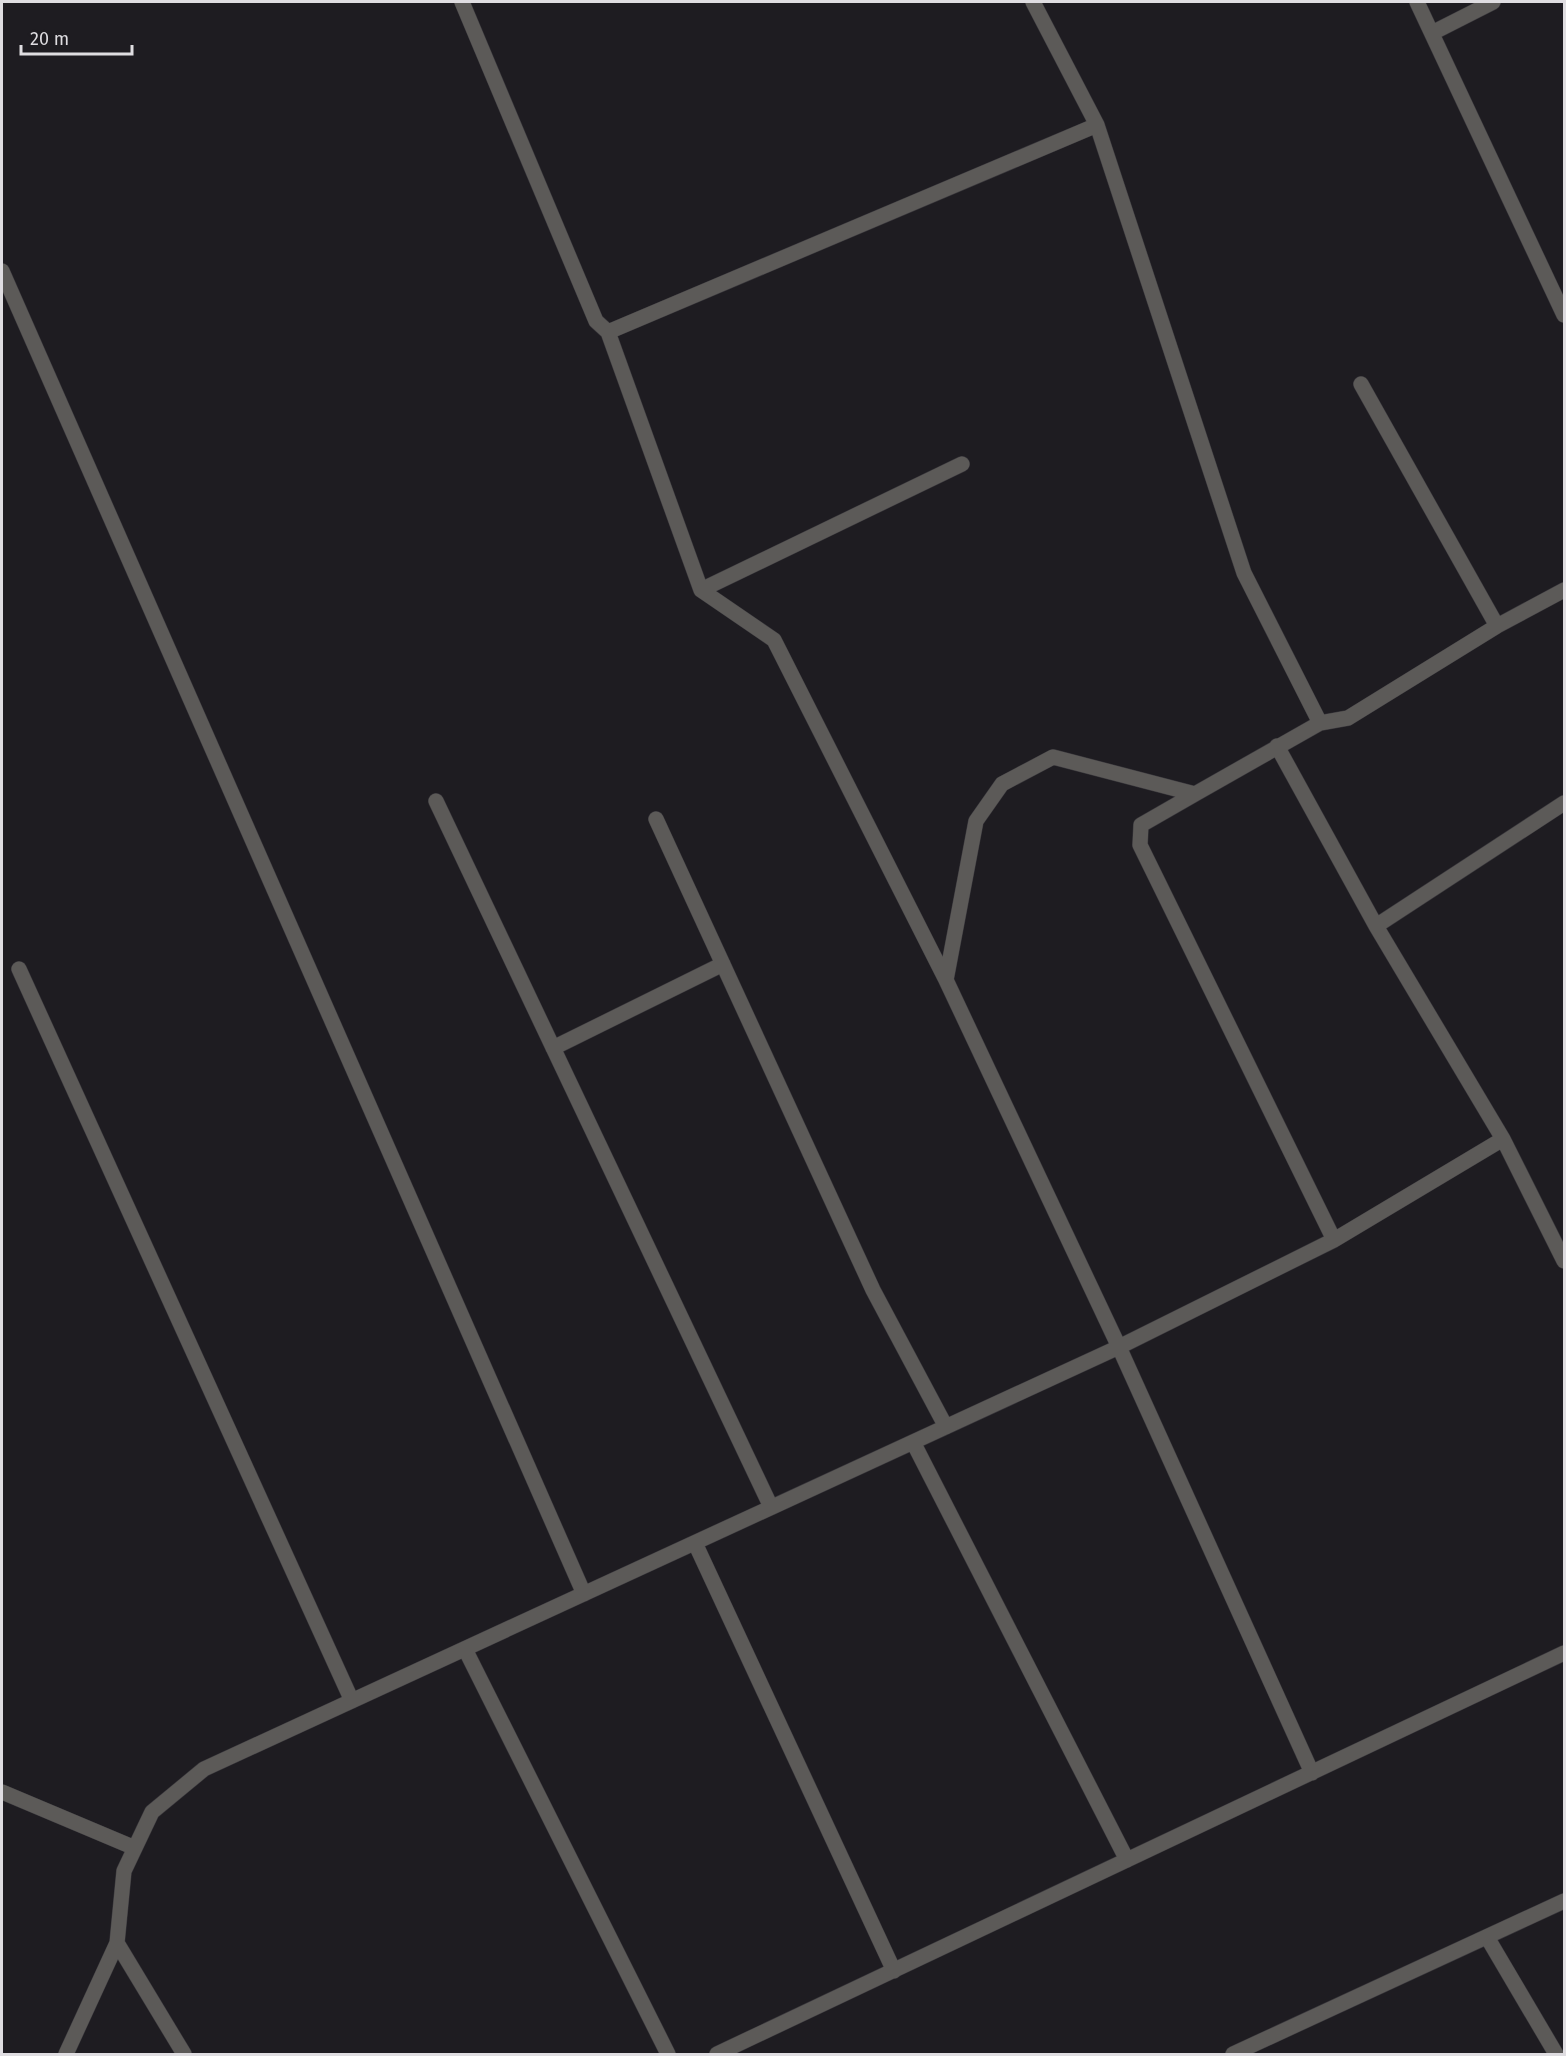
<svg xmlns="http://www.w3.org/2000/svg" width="1566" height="2056" font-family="'Fira Sans',sans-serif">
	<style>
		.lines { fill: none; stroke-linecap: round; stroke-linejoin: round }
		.minor-casing { stroke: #39373c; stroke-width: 16 }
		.minor { stroke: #5c5a58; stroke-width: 15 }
	</style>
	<rect width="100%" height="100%" fill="#1e1c21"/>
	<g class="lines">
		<g class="minor-casing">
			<path id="minor" d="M462,2l134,319 12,11 93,258 73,50 172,340 173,367 193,426
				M1033,2l64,123 147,448 76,150 28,-5 149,-92 67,-36
				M1417,2l147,313
				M1432,33l61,-31
				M2,271l582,1323
				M608,332l489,-207
				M1361,384l136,242
				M701,590l261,-126
				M1277,746l99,180 127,213 61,122
				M1195,794l-54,31 -1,20 194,395
				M436,801l335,706
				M656,819l217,471 73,137
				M1376,926l188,-123
				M19,969l333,732
				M946,980l30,-159 26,-37 51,-27 142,37 125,-71
				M553,1048l170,-84
				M913,1442l214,418
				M695,1543l199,428
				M465,1649l203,405
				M2,1792l133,56
				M1487,1937l69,117
				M117,1943l67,111
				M66,2054l51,-111 7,-72 28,-59 52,-43 915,-422 215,-107 169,-101
				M717,2054l847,-401
				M1233,2054l331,-153"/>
		</g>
		<use href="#minor" class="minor"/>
	</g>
	<rect width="1566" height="2056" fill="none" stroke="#dfdde1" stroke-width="6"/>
	<path d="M21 45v9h111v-9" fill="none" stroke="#dfdde1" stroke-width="3"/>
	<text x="30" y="45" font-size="18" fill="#dfdde1" stroke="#1e1c21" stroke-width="4.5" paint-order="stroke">20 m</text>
</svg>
